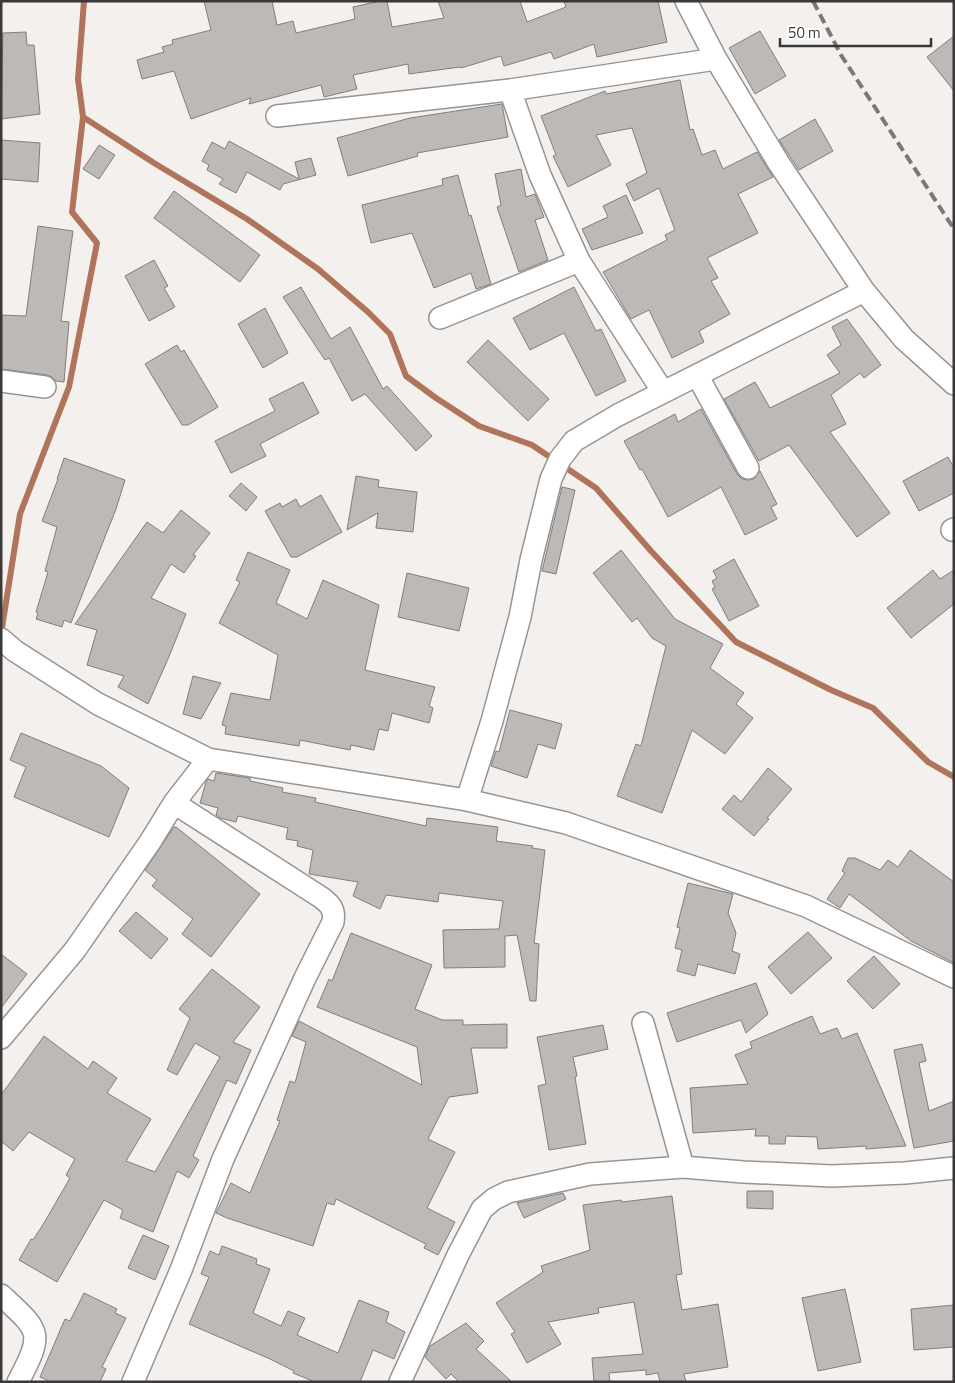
<svg xmlns="http://www.w3.org/2000/svg" width="955" height="1383" font-family="'Titillium Web',sans-serif">
	<style>
		.lines { fill: none; stroke-linecap: round; stroke-linejoin: round }
		.stream { stroke: #af745a; stroke-width: 6 }
		.building { fill: #bcb9b7; stroke: #817e7d }
		.minor-casing { stroke: #989493; stroke-width: 24 }
		.minor { stroke: #fff; stroke-width: 21 }
		.rail { stroke: #7b7978; stroke-width: 4; stroke-dasharray: 10 5; stroke-linecap: butt }
	</style>
	<rect width="100%" height="100%" fill="#f3f0ee"/>
	<g class="lines">
		<path class="stream" d="M83,117l71,46 93,56 71,50 50,43 22,22 16,42 30,22 43,28 53,19 64,43 55,63 85,91 95,48 42,18 55,54 26,15
			M1,634l19,-120 49,-127 28,-144 -25,-31 11,-95 -5,-38 6,-78"/>
	</g>
	<path class="building" d="M204,1h68l5,24 16,-4 3,12 59,-14 -2,-12 27,-6h7l5,26 52,-9 -6,-17h82l7,21 39,-15 -2,-6h94l9,41 -70,15 -3,-13 -40,15 -3,-7 -47,14 -3,-10 -40,12 -1,-1 -51,7 -1,-10 -55,11 4,14 -33,8 -3,-12 -72,19 2,-6 -60,21 -17,-48 -32,8 -5,-19 27,-8 -2,-5 11,-3 -1,-4 39,-10z
		M760,31l26,45 -31,18 -26,-46z
		M26,32l1,13h7l6,69 -39,5 2,-86z
		M954,36v55l-27,-34z
		M680,80l10,50 3,-1 9,26 13,-5 8,19 34,-17 16,25 -35,17 20,39 -51,25 11,20 -7,3 19,33 -31,17 5,11 -32,16 -23,-48 -18,9 -28,-47 64,-32 -2,-5 10,-5 -16,-42 -25,13 -8,-17 21,-11 -15,-45 -36,7 15,30 -43,22 -15,-31 3,-1 -15,-39 64,-25 1,3z
		M502,104l6,33 -91,16 1,3 -70,20 -11,-38 73,-20z
		M815,119l18,32 -34,19 -20,-30z
		M1,140l39,3 -2,39 -37,-3z
		M229,141l70,38 -4,-17 16,-4 5,17 -33,9 -3,6 -33,-18 -11,21 -17,-9 4,-5 -16,-9 2,-5 -7,-4 10,-19 13,7z
		M99,145l16,10 -16,24 -16,-10z
		M521,169l5,28 9,-3 9,23 -9,3 13,40 -29,12 -22,-65 4,-2 -6,-31z
		M458,175l11,41 2,-1 20,69 -15,5 -5,-16 -37,15 -22,-55 -41,10 -9,-38 81,-20 -1,-6z
		M174,191l86,64 -20,27 -86,-64z
		M626,195l17,38 -51,17 -10,-21 26,-12 -5,-11z
		M38,226l35,5 -12,90 8,1 -5,60 -8,-1 -4,-4 -5,-2 -46,-6v-54l25,1z
		M154,260l14,26 -4,2 11,19 -26,14 -24,-45z
		M301,287l30,52 19,-12 33,62 4,-3 45,50 -16,15 -51,-57 -13,7 -23,-43 -4,2 -42,-63z
		M574,287l22,44 5,-2 25,52 -30,15 -32,-63 -34,17 -17,-32z
		M265,308l23,45 -25,15 -25,-44z
		M847,319l34,46 -17,13 -4,-5 -29,22 15,29 -16,8 60,81 -33,24 -68,-92 -30,16 -35,-62 31,-17 15,26 70,-35 -13,-18 14,-10 -9,-18z
		M488,340l61,59 -21,22 -61,-59z
		M177,345l4,7 3,-2 34,57 -30,18h-6l-37,-61z
		M303,382l16,31 -59,31 6,12 -35,17 -16,-32 60,-30 -6,-12z
		M701,409l36,65 5,5 6,1 6,-1 6,-8 17,33 -6,3 6,12 -32,16 -24,-48 -53,30 -26,-48 -2,1 -16,-29 51,-27 3,8z
		M948,457l6,11v25l-35,18 -16,-30z
		M64,458l61,22 -9,29 -45,114 -7,-3 -2,7 -26,-8 2,-6 -2,-1 12,-40 -3,-1 12,-44 -15,-6 16,-42h-1z
		M356,476l23,4 -1,7 39,5 -4,40 -37,-4 2,-15 -31,17z
		M241,483l16,14 -11,14 -17,-15z
		M562,487l13,3 -19,84 -14,-3z
		M321,495l21,37 -45,25h-6l-26,-46 15,-8 2,4 14,-8 4,8z
		M181,510l29,23 -17,22 3,1 -12,17 -13,-9 -20,34 35,16 -18,45 -20,45 -30,-17 6,-11 -37,-11 10,-35 -22,-6 72,-102 16,11z
		M621,550l54,69 48,25 -13,24 34,25 -8,11 17,14 -28,36 -33,-24 -30,83 -45,-17 19,-52 5,2 25,-100 -14,-8 -15,-20 -5,4 -39,-49z
		M248,552l42,18 -14,33 31,16 16,-39 56,25 -14,65 70,17 -6,19 4,2 -4,15 -37,-10 -4,18 -9,-2 -5,21 -23,-5 -1,5 -50,-10 -1,6 -74,-12 1,-8 -4,-1 9,-32 39,7 8,-45 -59,-32 21,-41 -4,-2z
		M734,559l25,47 -30,15 -17,-32 3,-2 -3,-6 5,-3 -4,-7z
		M933,570l7,9 14,-9v34l-43,34 -24,-30z
		M407,573l62,15 -10,43 -61,-14z
		M193,676l28,7 -20,36 -18,-5z
		M510,710l52,14 -7,25 -17,-5 -11,34 -36,-12 5,-15 3,1z
		M21,733l80,33 28,22 -20,49 -95,-40 12,-30 -16,-7z
		M768,768l24,21 -25,29 2,1 -15,17 -32,-27 12,-14 7,7z
		M216,773l34,5v3l33,7 -1,4 34,6 -1,4 111,24 1,-8 71,9 -2,14 37,5 -1,2 13,2 -11,93 5,1 -3,57h-6l-13,-66 -12,1v31l-61,1 -1,-38 56,-1 4,-28 -64,-8 -1,9 -52,-7 -6,14 -27,-13 5,-14 -49,-8 4,-24 -16,-4 1,-5 -12,-2 2,-11 -50,-12 -2,6 -16,-4 -4,-3 2,-7 -18,-5 6,-21 2,-3 6,2z
		M174,827h2l84,67 -49,63 -29,-23 11,-15 -41,-33 5,-6 -12,-10z
		M910,850l44,32v81l-43,-22 -62,-47 -9,14 -13,-9 18,-26 -3,-2 6,-13h7l25,12 8,-10 10,7z
		M688,883l45,11 -5,19 8,20 -4,18 8,3 -5,20 -37,-10 -3,12 -18,-5 5,-21 -7,-2 5,-20 -3,-1z
		M136,912l32,27 -17,20 -32,-28z
		M808,932l24,26 -41,36 -23,-27z
		M351,933l81,32 -17,44 27,11h21v5l44,-1v24h-36l7,45 -29,4 -21,42 27,13 -28,56 28,14 -17,33 -14,-7 2,-4 -90,-45 -2,6 -7,-2 -14,43 -86,-28 -11,-5 15,-30 19,10 30,-72 -3,-1 13,-39 5,2 11,-41 -14,-6 7,-15 123,64 -5,-38 -100,-40 12,-28 3,2z
		M1,954l26,20 -26,34z
		M874,956l26,28 -27,25 -26,-28z
		M212,969l48,38 -27,35 18,8 -15,34 -9,-4 -34,76 6,4 -10,18 -12,-7 -24,61 -33,-14 3,-8 -19,-10 -47,82 -38,-22 12,-21 2,1 11,-17 26,-45 -4,-3 9,-16 -46,-27 -16,19 -12,-10v-46l43,-59 44,33 5,-8 24,17 -10,15 44,26 -25,42 29,11 65,-115 -25,-14 -18,32 -10,-5 23,-52 -11,-9z
		M756,983l12,31 -22,19 -5,-13 -64,22 -10,-29z
		M812,1016l8,18 17,-6 5,11 15,-6 49,113 -40,3v-3l-48,3 -1,-12 -31,-1 -1,8h-16v-8h-14l1,-7 -63,4 -3,-45 58,-4 -13,-29 17,-7 -2,-6z
		M603,1025l5,24 -35,8 4,19 -2,1 11,67 -37,6 -11,-64 8,-2 -9,-47z
		M922,1044l4,17 -7,2 10,48 25,-10v40l-40,7 -20,-98z
		M747,1191h26v18l-26,-1z
		M563,1193l3,6 -42,19 -7,-15z
		M672,1196l10,78 -6,1 6,35 36,-6 10,63 -44,7 2,8h-26l-2,-9 -12,2v-5l-37,3 1,9h-16l-2,-24 51,-4 -9,-52 -36,6 1,5 -51,9 13,22 -34,19 -16,-29 4,-2 -19,-29 47,-31 -2,-6 49,-16 -7,-45 38,-5 1,2z
		M143,1235l26,11 -14,34 -27,-12z
		M222,1246l35,13 -1,5 14,5 -17,44 28,13 7,-15 17,7 -8,17 41,18 21,-53 30,12 -3,10 19,10 -11,27 -21,-9 -13,32h-45l-22,-9 1,-2 -24,-12 -81,-35 20,-47 -8,-3 9,-23 9,4z
		M845,1289l16,73 -43,9 -16,-73z
		M84,1293l33,16 -2,4 11,5 -24,49 4,2 -6,13h-49l-11,-5 25,-58 5,2z
		M954,1305v42l-40,3 -3,-41z
		M466,1323l18,18 -8,8 36,33h-53l-8,-8 -5,5 -21,-22 5,-11z"/>
	<g class="lines">
		<g class="minor-casing">
			<path id="minor" d="M686,1l30,58 62,103 86,129 40,48 50,45
				M510,90l30,85 39,86 84,131
				M277,116l233,-26 206,-31
				M440,318l139,-57
				M697,375l51,93
				M1,381l44,6
				M952,530l2,-1
				M1,639l14,12 83,53 110,55 259,41 99,23 240,83 148,71
				M467,800l25,-79 28,-104 11,-57 20,-81 9,-20 14,-18 44,-26 246,-124
				M643,1023l40,144
				M1,1038l74,-88 75,-108 24,-39 34,-44
				M1,1295c40,37 43,37 17,87
				M133,1382l48,-112 42,-111 82,-181 28,-56c2,-12 -2,-17 -11,-24l-148,-95
				M400,1382l58,-127 24,-46 12,-10 14,-7 82,-18 93,-7 60,5 89,4 73,-3 49,-5"/>
		</g>
		<use href="#minor" class="minor"/>
		<path class="rail" d="M813,1l28,54 113,174"/>
	</g>
	<rect width="955" height="1383" fill="none" stroke="#3a3838" stroke-width="5"/>
	<path d="M780 38v8h151v-8" fill="none" stroke="#3a3838" stroke-width="2.5"/>
	<text x="788" y="38" font-size="15" fill="#3a3838" stroke="#ffffff" stroke-width="4" paint-order="stroke">50 m</text>
</svg>
